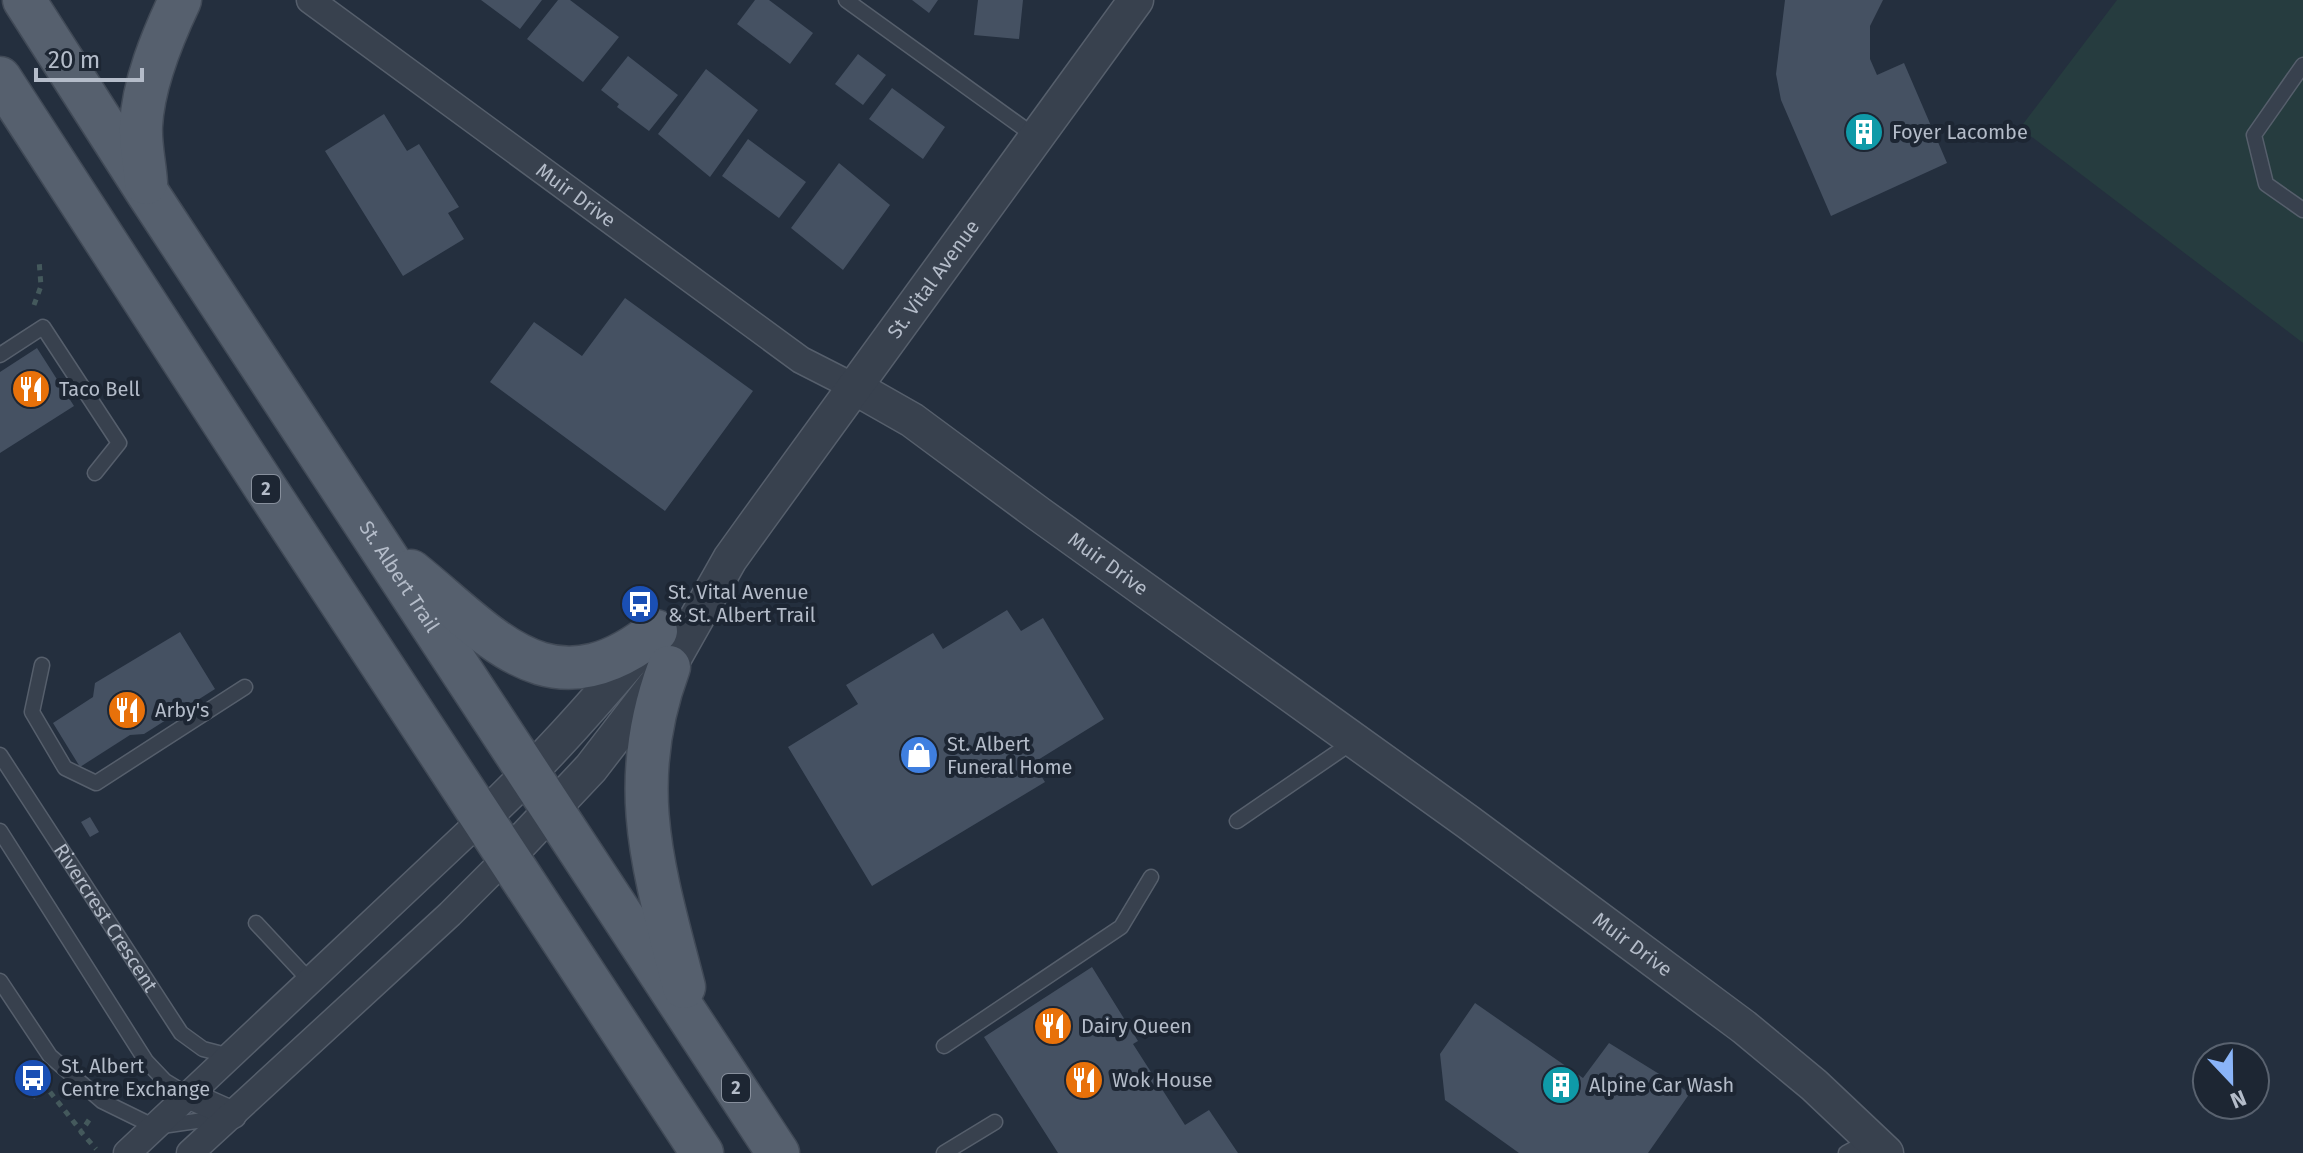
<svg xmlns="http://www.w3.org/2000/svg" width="2303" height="1153" font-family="'Fira Sans',sans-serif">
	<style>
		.green { fill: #263c3f }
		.building { fill: #455162 }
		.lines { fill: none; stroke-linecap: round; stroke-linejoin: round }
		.service-casing { stroke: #565f6c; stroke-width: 17 }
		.minor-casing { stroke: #565f6c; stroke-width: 29 }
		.tertiary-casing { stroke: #565f6c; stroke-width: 37 }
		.primary-casing { stroke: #414a57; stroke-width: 45 }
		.path { stroke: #44595c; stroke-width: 5; stroke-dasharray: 6 6; stroke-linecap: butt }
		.service { stroke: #38414e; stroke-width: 14 }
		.minor { stroke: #38414e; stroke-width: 26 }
		.tertiary { stroke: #38414e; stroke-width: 34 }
		.primary { stroke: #56606e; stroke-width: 42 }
		.labels { text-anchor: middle; stroke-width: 8; stroke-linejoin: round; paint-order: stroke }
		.shield { fill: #1d2633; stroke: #878f9c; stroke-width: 2 }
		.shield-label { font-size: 18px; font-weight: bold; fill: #b4bcc9 }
		.poi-label { font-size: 20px; fill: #b4bcc9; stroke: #1d2633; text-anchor: start }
		.street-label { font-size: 20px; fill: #b4bcc9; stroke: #1d2633 }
	</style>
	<rect width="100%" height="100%" fill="#242f3e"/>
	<path class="green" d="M2117,0h186v343l-283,-215z"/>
	<path class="building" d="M481,0h61l-22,29z
		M558,0h12l49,37 -36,45 -56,-43z
		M755,0h14l44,33 -23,31 -53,-40z
		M912,0h26l-9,13z
		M978,0h45l-4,39 -45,-4z
		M1785,0h98l-13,26v33l7,16 27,-12 43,100 -116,53 -50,-116 -5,-26z
		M858,54l28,21 -23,30 -28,-21z
		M628,56l50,39 -29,36 -32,-24 2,-3 -18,-14z
		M706,69l52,41 -48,67 -52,-43z
		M892,88l53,39 -22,32 -54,-40z
		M384,114l23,37 12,-7 40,63 -11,6 16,26 -61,37 -78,-125z
		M748,139l58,43 -27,36 -57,-42z
		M839,163l51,42 -47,65 -52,-42z
		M625,298l128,93 -88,120 -175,-129 44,-60 48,34z
		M37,348l37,58 -74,47v-81z
		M1007,610l14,21 22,-13 61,101 -71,44 12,19 -173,104 -84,-139 70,-43 -12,-19 87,-52 10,16z
		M180,632l35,57 -71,45 -14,1 -50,32 -27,-44 40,-26 2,-14z
		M90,817l9,15 -9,5 -9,-15z
		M1092,967l46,74 -5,3 52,81 24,-15 29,43h-180l-74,-116z
		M1475,1003l108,75 26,-35 81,50 -42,60h-129l-74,-53 -5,-46z
		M25,1069l16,25 -7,5 -16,-25z"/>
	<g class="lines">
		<g class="service-casing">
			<g id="service">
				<path d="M846,0l190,137"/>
				<path d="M2303,65l-49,70 12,49 37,26"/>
				<path d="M0,355l43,-28 76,116 -24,30"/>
				<path d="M42,665l-10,47 33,56 31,15 149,-96"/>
				<path id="s1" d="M0,755l181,278 22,16 27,7"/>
				<path d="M1237,821l117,-80"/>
				<path d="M0,831l146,230 19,20 23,14"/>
				<path d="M256,923l55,59"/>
				<path d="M0,981l50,75 52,45 53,26 69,-10"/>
				<path d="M944,1046l177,-119 30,-50"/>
				<path d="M944,1153l51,-31"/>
				<path d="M1846,1153l24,-13"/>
			</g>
		</g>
		<g class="minor-casing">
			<g id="minor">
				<path id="s2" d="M310,0l491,360 53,27"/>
				<path d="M188,1095l45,20"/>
				<path d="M127,1153l355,-334"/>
				<path d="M190,1153l260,-239 57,-57"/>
			</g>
		</g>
		<g class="tertiary-casing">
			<g id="tertiary">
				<path id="s3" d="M854,387l58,33 127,94 429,308 276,205 70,58 72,68"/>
				<path d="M482,819c59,-55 111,-114 163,-175"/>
				<path id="s4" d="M507,857l84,-89 78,-101 61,-108 28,-39 378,-520"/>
			</g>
		</g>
		<g class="primary-casing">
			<g id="primary">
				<path id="s5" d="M24,0l123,192 631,961"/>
				<path d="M0,78l265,409 437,666"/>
				<path d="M146,183c-1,-18 -6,-38 -5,-57 2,-42 21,-88 39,-126"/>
				<path d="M411,571c81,65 139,145 245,60"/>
				<path d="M669,667c-44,118 -15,204 15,320"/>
			</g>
		</g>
		<path class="path" d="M34,305l7,-19 -2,-26
			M50,1092l31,39
			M89,1120l-8,12 15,17"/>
		<use href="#service" class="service"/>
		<use href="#minor" class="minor"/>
		<use href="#tertiary" class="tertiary"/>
		<use href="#primary" class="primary"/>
	</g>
	<defs>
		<g id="building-disc" transform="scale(2)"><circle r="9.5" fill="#0f9aa8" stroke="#1d2633"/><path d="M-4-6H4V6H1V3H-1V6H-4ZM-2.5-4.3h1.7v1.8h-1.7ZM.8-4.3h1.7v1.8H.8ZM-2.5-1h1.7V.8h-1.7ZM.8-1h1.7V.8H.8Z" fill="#fff"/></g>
		<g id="restaurant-disc" transform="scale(2)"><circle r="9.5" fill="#e8710a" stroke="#1d2633"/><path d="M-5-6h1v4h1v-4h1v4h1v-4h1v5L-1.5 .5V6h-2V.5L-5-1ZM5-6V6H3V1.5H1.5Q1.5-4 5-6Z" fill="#fff"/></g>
		<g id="bus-disc" transform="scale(2)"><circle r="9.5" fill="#1a4fb4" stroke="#1d2633"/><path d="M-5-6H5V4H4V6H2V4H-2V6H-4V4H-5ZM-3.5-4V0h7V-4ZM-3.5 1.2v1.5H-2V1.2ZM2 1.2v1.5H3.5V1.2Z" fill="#fff"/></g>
		<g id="shop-disc" transform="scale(2)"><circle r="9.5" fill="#3f7fe0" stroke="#1d2633"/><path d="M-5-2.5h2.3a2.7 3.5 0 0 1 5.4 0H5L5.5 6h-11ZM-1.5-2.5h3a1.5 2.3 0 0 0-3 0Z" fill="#fff"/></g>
	</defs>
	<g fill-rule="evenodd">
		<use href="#building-disc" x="1864" y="132"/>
		<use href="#restaurant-disc" x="31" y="389"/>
		<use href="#bus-disc" x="640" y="604"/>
		<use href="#restaurant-disc" x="127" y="710"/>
		<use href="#shop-disc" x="919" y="755"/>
		<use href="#restaurant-disc" x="1053" y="1026"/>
		<use href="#bus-disc" x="33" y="1078"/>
		<use href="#restaurant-disc" x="1084" y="1080"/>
		<use href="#building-disc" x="1561" y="1085"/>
	</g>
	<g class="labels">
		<g class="shield">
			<rect x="252" y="475" width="28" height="28" rx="6"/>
			<rect x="722" y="1074" width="28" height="28" rx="6"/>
		</g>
		<g class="shield-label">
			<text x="266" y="495">2</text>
			<text x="736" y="1094">2</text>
		</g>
		<g class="poi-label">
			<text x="1892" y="139">Foyer Lacombe</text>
			<text x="59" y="396">Taco Bell</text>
			<text x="668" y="599">St. Vital Avenue<tspan x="668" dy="23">&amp; St. Albert Trail</tspan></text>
			<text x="155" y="717">Arby's</text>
			<text x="947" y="751">St. Albert<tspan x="947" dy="23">Funeral Home</tspan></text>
			<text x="1081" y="1033">Dairy Queen</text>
			<text x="61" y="1073">St. Albert<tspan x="61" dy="23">Centre Exchange</tspan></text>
			<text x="1112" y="1087">Wok House</text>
			<text x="1589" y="1092">Alpine Car Wash</text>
		</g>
		<g class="street-label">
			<text dy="7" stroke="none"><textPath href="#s2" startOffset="330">Muir Drive</textPath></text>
			<text dy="7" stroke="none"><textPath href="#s4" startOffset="720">St. Vital Avenue</textPath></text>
			<text dy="7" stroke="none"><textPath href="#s3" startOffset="310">Muir Drive</textPath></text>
			<text dy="7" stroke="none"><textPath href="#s5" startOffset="688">St. Albert Trail</textPath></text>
			<text dy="7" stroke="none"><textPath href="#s1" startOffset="194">Rivercrest Crescent</textPath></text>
			<text dy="7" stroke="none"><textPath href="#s3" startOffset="958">Muir Drive</textPath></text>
		</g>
	</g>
	<g transform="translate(2231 1081) rotate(158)"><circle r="38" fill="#1d2633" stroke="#59626f" stroke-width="2"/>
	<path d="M0-6L14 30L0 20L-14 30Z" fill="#8ab4f8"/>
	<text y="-12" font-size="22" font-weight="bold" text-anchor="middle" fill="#b4bcc9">N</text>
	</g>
	<path d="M36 68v12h106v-12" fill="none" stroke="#b4bcc9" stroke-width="4"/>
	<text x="48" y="68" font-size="24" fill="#b4bcc9" stroke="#1d2633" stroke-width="6" paint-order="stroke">20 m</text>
</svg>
